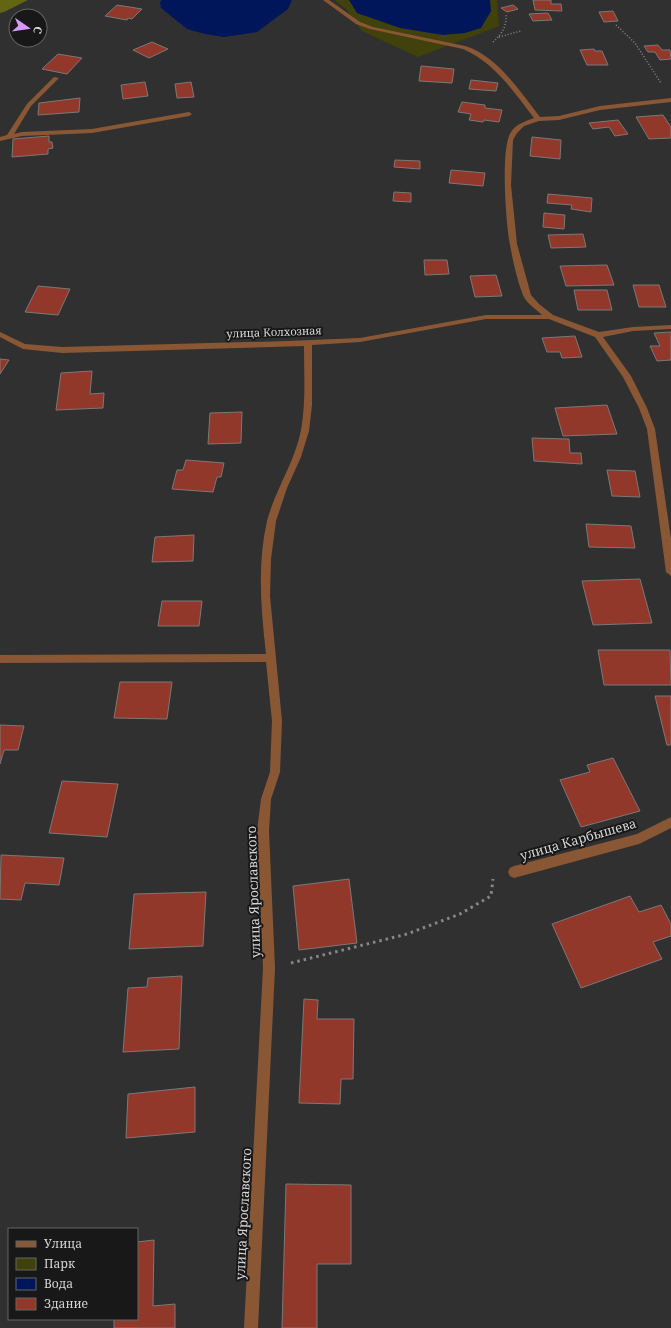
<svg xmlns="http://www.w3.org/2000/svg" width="671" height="1328" font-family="'Noto Serif',serif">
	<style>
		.green { fill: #41410c }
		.forest { fill: #646512 }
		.water { fill: #00165a }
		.building { fill: #92382b; stroke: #7b7878 }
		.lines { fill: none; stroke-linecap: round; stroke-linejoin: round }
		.path-far1 { stroke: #888788; stroke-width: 1.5; stroke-dasharray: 1 2; stroke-linecap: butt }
		.path { stroke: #888788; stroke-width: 3; stroke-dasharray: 2.5 4; stroke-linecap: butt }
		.lane { fill: #8a5735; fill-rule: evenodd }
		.street { fill: #8a5735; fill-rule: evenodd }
		.labels { text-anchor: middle; stroke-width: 4; stroke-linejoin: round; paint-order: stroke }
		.far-street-label { font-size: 11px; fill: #d6d5d6; stroke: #191819 }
		.street-label { font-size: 13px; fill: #d6d5d6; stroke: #191819 }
	</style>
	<rect width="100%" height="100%" fill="#313031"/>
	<path class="green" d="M335,0h162l2,26 -81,31 -56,-26 -16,-22z"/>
	<path class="forest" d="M0,0h28l-24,12 -4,1z"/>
	<path class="water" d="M162,0h130l-4,9 -31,23 -33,5 -19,-3 -18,-5 -26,-21 -1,-6z
		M349,0h141l1,11 -10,17 -16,5 -22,2 -43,-7 -43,-15z"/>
	<path class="building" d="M533,0h18v4h10l1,7 -27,-1z
		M117,5l25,4 -10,10 -4,-1 -1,2 -22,-4z
		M513,5l5,4 -11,3 -6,-4z
		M613,11l5,10 -14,1 -5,-10z
		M548,13l4,7 -19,1 -4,-7z
		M152,42l16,7 -19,9 -16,-8z
		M658,45l4,5h8l1,9 -11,1 -5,-8h-7l-4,-6z
		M594,49l1,2h7l6,14h-21l-7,-15z
		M58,54l24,4 -15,16 -25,-5z
		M421,66l33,3 -2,14 -33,-2z
		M471,80l27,3 -2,8 -27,-2z
		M145,82l3,14 -25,3 -2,-14z
		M191,82l3,15 -17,1 -2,-14z
		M80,98l-1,14 -41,3 1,-12z
		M462,102l23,3v3l17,2 -3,12 -15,-2 -1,2 -14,-2 2,-6 -13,-2z
		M663,115l8,12v11l-22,1 -13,-22z
		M618,120l10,14 -13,2 -6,-9 -16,2 -4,-6z
		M49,136v6h3l1,6 -5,1v5l-36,3 1,-18z
		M532,137l29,3 -1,19 -30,-3z
		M395,160l25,1v8l-26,-2z
		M451,170l34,3 -2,13 -34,-3z
		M394,192l17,1v9l-18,-1z
		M548,194l44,4 -1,14 -20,-3 1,-4 -25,-2z
		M544,213l21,2 -1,14 -21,-2z
		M583,234l3,13 -35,1 -3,-13z
		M424,260h23l2,14 -24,1z
		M607,265l7,20 -48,1 -6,-20z
		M496,275l6,21 -27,1 -5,-21z
		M633,285h26l7,22h-27z
		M38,286l32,3 -12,26 -33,-3z
		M574,290h33l5,20h-34z
		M671,332v28l-14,1 -7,-15h10l-6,-13z
		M575,336l7,21 -20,1 -2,-6h-13l-5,-14z
		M0,359l9,1 -9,14z
		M92,371l-2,23 14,-1 -1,15 -47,2 5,-37z
		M607,405l10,29 -54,2 -8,-28z
		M242,412l-1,31 -33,1 2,-31z
		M532,438l37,1 1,14h11l1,11 -48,-3z
		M186,460l38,3 -3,14h-4l-4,15 -41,-3 5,-19h6z
		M607,470l28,1 5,26 -28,-1z
		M586,524l45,2 4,22 -46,-1z
		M194,535l-1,26 -41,1 3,-25z
		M640,579l12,44 -59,2 -11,-44z
		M162,601h40l-3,25h-41z
		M598,650h72l1,35h-67z
		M120,682h52l-5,37 -53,-1z
		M655,696h16v49h-4z
		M0,725l24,1 -6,24h-14l-4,14z
		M613,758l27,53 -59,16 -21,-47 30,-8 -3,-7z
		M62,781l56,3 -11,53 -58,-4z
		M1,855l63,3 -5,27 -34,-2 -4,17 -21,-1z
		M349,879l8,64 -58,7 -6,-64z
		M206,892l-3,54 -74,3 5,-55z
		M630,896l9,16 22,-7 10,19v12l-18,6 9,17 -81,29 -29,-64z
		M182,976l-3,73 -56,3 5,-64 19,-1 1,-9z
		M304,999l14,1 -1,19h37l-1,60h-12l-1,25 -41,-1z
		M195,1087v45l-69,6 2,-44z
		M286,1184l65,1v79h-34v64h-35z
		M154,1240l-1,66 22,-2v24h-61v-9h23v-77z"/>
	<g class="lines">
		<path class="path-far1" d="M616,25l19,18 26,40
			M499,37l22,-6
			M493,42c9,-8 14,-16 13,-28"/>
		<path class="path" d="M291,963l116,-29 53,-20 31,-18 2,-17"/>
		<path class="lane" d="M54,77l5,1 -28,28 -17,28 8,-2 70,-3 97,-17 3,2 -3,2 -97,17 -70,3 -22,5v-4l7,-2 20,-31z"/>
		<path class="street" d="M323,0h6l31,22 13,5 92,19c33,10 54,45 75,71l19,-1 41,-10 71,-8v4l-71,8 -41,10 -20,1 -15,5 -7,7 -4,7 -2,45 6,59 14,51 8,9 14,11 46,17 34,-5 38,-2v4l-38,2 -30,6 28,39 16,32 8,21 16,110v37l-5,-4 -19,-143 -8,-21 -16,-31 -28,-40 -46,-18h-63l-126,23 -48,3v60l-3,26 -8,26 -14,31 -11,33 -5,38 -1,37 12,125 -2,51 -9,27 -2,32 6,137 -17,360h-14l19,-360 -6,-137 4,-32 9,-27 2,-51 -6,-59 -266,1v-8l266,-1c-5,-45 -9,-89 1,-133 8,-31 28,-59 34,-91 5,-27 3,-56 3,-84l-242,7 -39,-4 -23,-12v-5l25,12 37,3 226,-6 72,-3 126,-23h56c-6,-6 -16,-12 -19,-20 -6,-15 -10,-34 -13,-50 -4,-21 -10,-97 1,-113 5,-8 15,-11 23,-14 -20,-26 -39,-55 -71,-69l-93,-20 -14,-5z
			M671,817v11l-32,16 -125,34 -4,-2 -2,-4 2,-4 4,-2 123,-32z"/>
	</g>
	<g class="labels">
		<g class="far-street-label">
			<text transform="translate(274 332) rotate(-2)" y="4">улица Колхозная</text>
		</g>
		<g class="street-label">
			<text transform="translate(578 839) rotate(-16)" y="5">улица Карбышева</text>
			<text transform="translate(253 892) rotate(-92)" y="5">улица Ярославского</text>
			<text transform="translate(243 1214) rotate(-87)" y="5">улица Ярославского</text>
		</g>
	</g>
	<rect x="8" y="1228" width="130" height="92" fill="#191819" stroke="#656465"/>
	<rect x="16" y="1241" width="20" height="6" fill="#8a5735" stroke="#656465"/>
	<text x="44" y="1248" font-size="12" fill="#d6d5d6">Улица</text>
	<rect x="16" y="1258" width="20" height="12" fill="#41410c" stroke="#656465"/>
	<text x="44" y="1268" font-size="12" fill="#d6d5d6">Парк</text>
	<rect x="16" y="1278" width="20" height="12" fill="#00165a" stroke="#656465"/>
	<text x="44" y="1288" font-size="12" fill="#d6d5d6">Вода</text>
	<rect x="16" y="1298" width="20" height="12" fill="#92382b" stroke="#656465"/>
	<text x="44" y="1308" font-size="12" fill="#d6d5d6">Здание</text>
	<g transform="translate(28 28) rotate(103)"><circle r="19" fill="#191819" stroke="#656465"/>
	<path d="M0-3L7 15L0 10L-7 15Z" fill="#d69bfa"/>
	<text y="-6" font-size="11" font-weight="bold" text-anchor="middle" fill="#d6d5d6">С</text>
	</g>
</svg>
